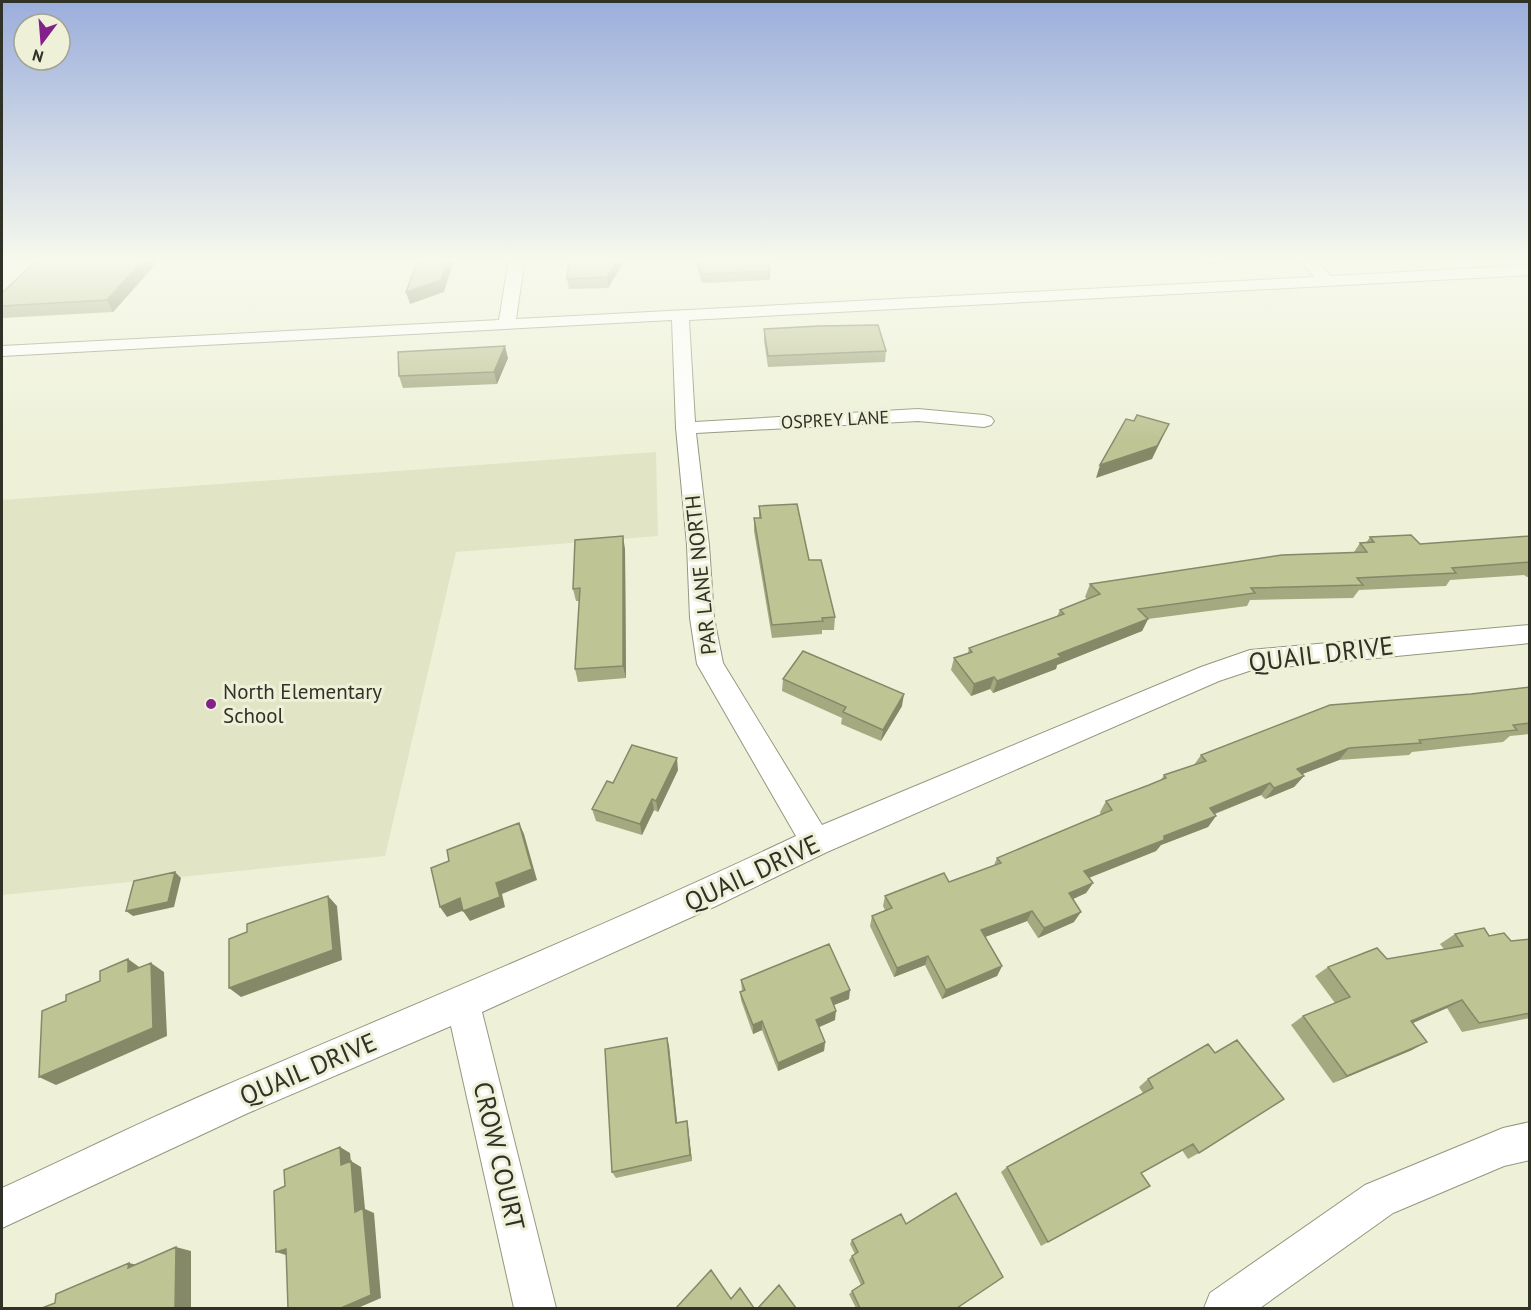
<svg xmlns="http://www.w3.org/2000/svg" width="1531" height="1310" font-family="'PT Sans',sans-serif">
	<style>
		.built { fill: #e1e4c5 }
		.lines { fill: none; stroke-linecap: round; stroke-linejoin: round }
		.minor-casing { stroke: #94977f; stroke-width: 2 }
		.minor { fill: #fff; fill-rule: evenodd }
		.wall { fill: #a4a980 }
		.shaded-wall { fill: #868968 }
		.building { fill: #bfc495; stroke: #868968; stroke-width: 1.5 }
		.poi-dot { fill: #84208a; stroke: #eef1d8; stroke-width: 2 }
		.labels { text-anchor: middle; stroke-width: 6; stroke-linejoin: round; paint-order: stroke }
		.far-street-label { font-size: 18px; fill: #303127; stroke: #eef1d8 }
		.street-label { font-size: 21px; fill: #303127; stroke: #eef1d8 }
		.poi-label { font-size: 21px; fill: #303127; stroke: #eef1d8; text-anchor: start }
		.near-street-label { font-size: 26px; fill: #303127; stroke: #eef1d8 }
	</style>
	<rect width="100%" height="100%" fill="#eef1d8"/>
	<path class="built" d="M656,452l2,84 -202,16 -71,304 -383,39v-395z"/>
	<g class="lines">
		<g class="minor-casing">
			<path id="minor" d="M509,258h16l-9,61 798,-42 -16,-19h16l17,18 199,-11v10l-841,45 6,102 223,-13 66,6 7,2 3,4 -3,4 -7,2 -66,-6 -222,12 13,112 5,73 9,45 99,162 379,-158 49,-17 280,-25v18l-278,27 -33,11 -392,171 -111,54 -234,106 74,296h-42l-63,-282 -203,87 -246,115v-40c74,-34 147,-70 222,-102 191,-82 384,-161 572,-250l-99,-172 -7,-46 -3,-73 -11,-117 -4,-108 -670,36v-10l497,-26z
				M1530,1122v38l-26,6 -111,47 -133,95h-56l6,-15 155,-108 138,-57z"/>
		</g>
		<use href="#minor" class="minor"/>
	</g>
	<path class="wall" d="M39,258h122l-48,54 -111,6v-25z
		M626,258l-18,30 -39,1 -2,-10z
		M695,258h73l2,11v9l-2,2 -66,3z
		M1193,258h37l-17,8z
		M764,329l122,22 -1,11 -117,5 -4,-26z
		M508,358l-11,26 -94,4 -4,-12z
		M759,506l50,54 26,57 -1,13h-12v4l-50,4 -18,-107v-13h5z
		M1530,536v41h-3l-3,-2 -74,5 -4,6 -87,4 -6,8 -103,2 -3,6 -99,13 -6,12 -85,34 -1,4 -63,24 -3,-4 -19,7 -20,-26 3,-12 14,-5 1,-5 88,-32 3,-6 27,-11 -2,-2 5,-13 264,-32 6,-9h6l4,-6 50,7z
		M625,549l1,129 -48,4 -3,-13 4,-68h-3l-3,-12z
		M783,679l119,27 -21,35 -40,-17 1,-6 -60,-27z
		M1530,687v47l-20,2 -7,6 -91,10 -3,3 -70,5 -37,14 2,2 -10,11 -29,12 -4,-4 -46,19 1,2 -8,11 -47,18 -5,6 -67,27 4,5 -7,10 -13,6 1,23 -36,16 -11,-17 -42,16 17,29 -5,10 -55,23 -17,-34 -31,12 -24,-51 2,-10 13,-6 -2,-4 2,-10 64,-14 45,-17 3,-7 104,-43 -1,-3 6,-11 43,-16 12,-5 3,-5 30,-10 7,-10 270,-61z
		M678,770l-20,42 -4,-2 -12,25 -46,-14 -4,-12 21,-26z
		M1455,934l34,2 22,5 19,-2v79l-68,14 -15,-24 -34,15 -1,27 -79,33 -42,-58 12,-9 32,-13 -20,-27 13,-9 59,-8 57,-10 -4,-5z
		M741,980l108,19 -15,6 1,15 -16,7 6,15 -1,9 -46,20 -16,-41 -9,4 -12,-34 -1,-8 2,-1z
		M667,1038l2,8 8,77 11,4 4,34 -76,17 -4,-6z
		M1148,1079l51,74 -11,6 -6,-9 -41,23 9,13 -109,60 -40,-74 6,-5 136,-74 -4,-6z
		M852,1240l105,68h-101l-7,-14 12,-9 -12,-25 3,-4 3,-2 -5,-10z"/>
	<path class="shaded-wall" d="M145,258h16l-48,54 -6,-12z
		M448,258h4l1,5 -9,29 -34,12 -4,-12z
		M619,258h7l-18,30 -1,-11z
		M1216,258h14l-17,8z
		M770,269v9l-2,2v-9z
		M505,346l3,12 -11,26 -3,-12z
		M1169,424l-17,35 -56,19 4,-13z
		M623,536l2,13 1,129 -3,-12z
		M1148,619l-6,12 -85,34 -1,4 -63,24 4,-12 61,-27z
		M994,677l-4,12 -19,7 3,-12z
		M904,694l-2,12 -21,35 2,-11z
		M1349,748l-10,12 -52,20 10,-11z
		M677,758l1,12 -20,42 -2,-11z
		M1304,776l-10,11 -29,12 9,-11z
		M1270,783l-9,12 -60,24 9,-11z
		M652,799l2,11 -12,25 -2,-11z
		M1216,816l-8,11 -47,18 -5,6 -78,31 6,-11 80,-35z
		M519,823l5,11 13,46 -35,14 3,13 -35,14 -7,-10 33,-28z
		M175,872l6,6 -7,29 -41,9 -7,-5z
		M1093,883l-7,10 -24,11 7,-11z
		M328,896l9,10 5,54 -101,37 -12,-9z
		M460,898l7,11 -20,8 -7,-10z
		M1032,911l-5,10 -50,19 4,-10z
		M1081,912l-7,10 -36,16 6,-10z
		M928,956l-3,9 -31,12 3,-9z
		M128,959l14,10 -14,3z
		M151,963l13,9 3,64 -111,49 -17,-8z
		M1002,966l-5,10 -55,23 4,-9z
		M850,990l-1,9 -20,8 2,-9z
		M1462,1000l-15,8 -50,22 14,-9z
		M836,1011l-1,9 -20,9 1,-9z
		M762,1021v9l-9,4v-9z
		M667,1038l2,8 9,84 -2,-7z
		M825,1042l-1,9 -46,20v-8z
		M1427,1042l-15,8 -79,33 14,-7z
		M687,1121l1,6 4,34 -2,-6z
		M340,1147l10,6 2,18 -11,-6z
		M351,1161l10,6 4,42 9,4 7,85 -23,10h-17l14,-96z
		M176,1247l15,4v57h-16z
		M286,1249l3,7 -13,-4z
		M129,1263l17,4 -18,1z"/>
	<path class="building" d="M39,258h106l-38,42 -105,6v-13z
		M419,258h29l-7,22 -35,12z
		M569,258h50l-12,19 -40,2z
		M697,258h71l2,11 -2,2 -67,3z
		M878,325l8,26 -118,5 -4,-27 55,-3z
		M505,346l-11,26 -95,4 -1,-24z
		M1137,415l32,9 -12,22 -57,19 26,-46 8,2z
		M797,504l12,56h12l14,57 -13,1 1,3 -51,4 -18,-107h7l-2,-12z
		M1411,535l9,9 110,-8v26l-78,6 4,5 -99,5 6,7 -112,3 4,5 -117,16 10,10 -90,35 3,3 -64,24 -3,-4 -20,7 -20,-26 18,-6 -3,-4 95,-34 -4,-4 40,-16 -10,-10 192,-29 85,-3 -7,-9 14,-1 -4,-5z
		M623,536v130l-48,3 5,-81 -7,1 2,-49z
		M803,651l101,43 -21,36 -40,-18 3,-5 -63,-28z
		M1530,687v36l-17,2 4,5 -98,10 2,3 -72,5 -52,21 7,7 -30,12 -4,-5 -60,25 6,8 -52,20v4l-80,31 9,12 -24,10 12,19 -37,16 -12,-17 -51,19 21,36 -56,24 -18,-34 -31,12 -25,-52 20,-8 -7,-12 59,-23 5,9 52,-19 -4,-5 115,-48 -6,-9 43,-16 17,-7 -2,-3 42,-14 -5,-6 129,-50 141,-11z
		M632,745l45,13 -21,43 -4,-2 -12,25 -48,-15 15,-28 6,2z
		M519,823l13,46 -36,14 4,14 -37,14 -3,-13 -20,9 -9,-39 18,-7 -2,-11z
		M175,872l-7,30 -42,9 8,-30z
		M328,896l5,54 -104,38v-49l18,-7v-8z
		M1484,928l5,8 15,-3 7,8 19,-2v74l-51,10 -17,-23 -51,21 16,21 -80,34 -44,-60 47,-19 -22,-30 49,-19 10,11 76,-13 -8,-12z
		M829,944l21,46 -19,8 5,13 -20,9 9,22 -47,21 -16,-42 -9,4 -13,-33 5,-2 -4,-10z
		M128,959v13l23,-9 2,65 -114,49 3,-66 24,-10v-6l34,-14v-10z
		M667,1038l9,85 11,-2 3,34 -78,17 -7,-123z
		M1237,1040l47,59 -85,54 -6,-9 -52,29 9,13 -102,56 -41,-75 146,-79 -5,-9 60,-35 7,9z
		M340,1147l1,18 10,-4 4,51 8,-4 8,87 -30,13h-53l-2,-59 -10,3 -2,-61 11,-5 -1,-16z
		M956,1193l47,84 -46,31h-97l-8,-17 12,-8 -12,-27 6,-4 -6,-12 49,-26 5,10z
		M176,1247l-1,61h-133l13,-5 1,-9 73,-31 -1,5z
		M711,1270l20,29 9,-11 14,20h-78z
		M779,1285l17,23h-38z"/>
	<linearGradient id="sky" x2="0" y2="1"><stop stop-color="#9baedc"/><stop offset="0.59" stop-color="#f7f9ed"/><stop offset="1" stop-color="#f7f9ed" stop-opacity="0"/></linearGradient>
	<rect width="1531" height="441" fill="url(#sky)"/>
	<circle class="poi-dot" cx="211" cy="704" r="6"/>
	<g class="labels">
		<g class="far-street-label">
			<text transform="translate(835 420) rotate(-3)" y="6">OSPREY LANE</text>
		</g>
		<g class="street-label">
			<text transform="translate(701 575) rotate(-96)" y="7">PAR LANE NORTH</text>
		</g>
		<g class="poi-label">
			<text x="223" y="699">North Elementary<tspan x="223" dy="24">School</tspan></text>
		</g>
		<g class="near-street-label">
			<text transform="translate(1321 654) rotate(-7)" y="9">QUAIL DRIVE</text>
			<text transform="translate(752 873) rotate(-25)" y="9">QUAIL DRIVE</text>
			<text transform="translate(308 1069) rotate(-23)" y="9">QUAIL DRIVE</text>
			<text transform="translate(499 1156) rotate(77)" y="9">CROW COURT</text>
		</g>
	</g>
	<rect width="1531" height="1310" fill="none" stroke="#303127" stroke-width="6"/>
	<g transform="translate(42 42) rotate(196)"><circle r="28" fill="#eef1d8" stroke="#a2a491" stroke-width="1.5"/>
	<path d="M0-4.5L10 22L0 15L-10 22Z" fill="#84208a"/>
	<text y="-9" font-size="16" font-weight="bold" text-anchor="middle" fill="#303127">N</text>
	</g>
</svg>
